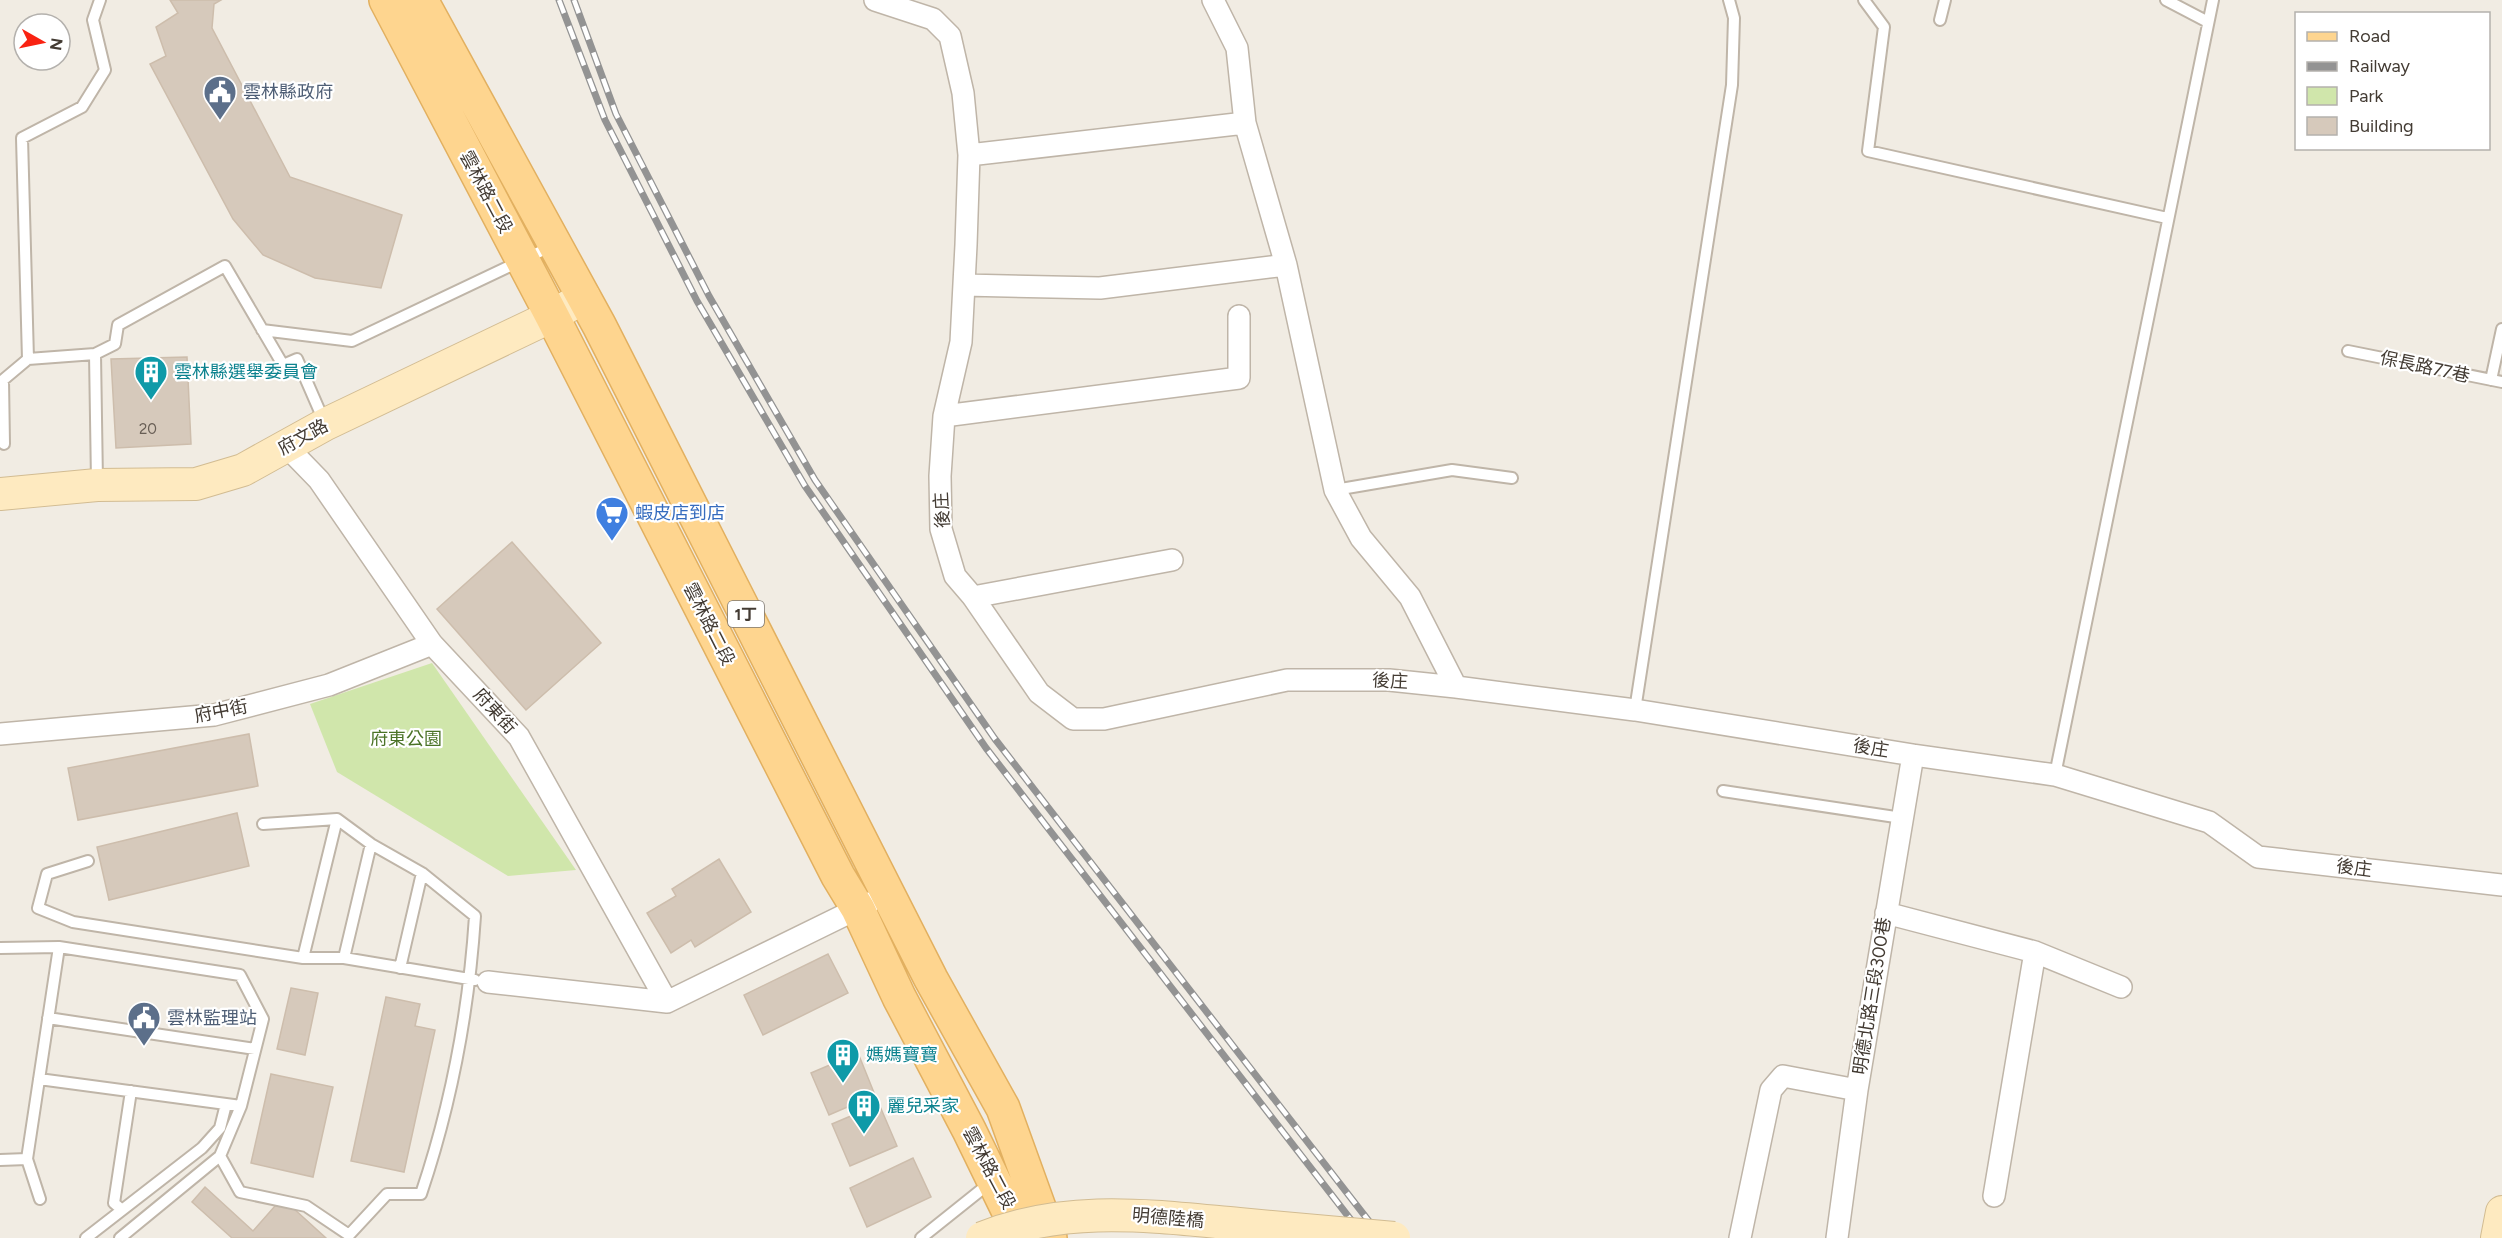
<svg xmlns="http://www.w3.org/2000/svg" width="2502" height="1238" font-family="Figtree,'Noto Sans TC',sans-serif">
	<style>
		.green { fill: #d0e6ab }
		.building { fill: #d6c9bb; stroke: #cdbdac; stroke-width: 1.5 }
		.lines { fill: none; stroke-linecap: round; stroke-linejoin: round }
		.lane-casing { stroke: #bfb5a8; stroke-width: 14 }
		.street-casing { stroke: #bfb5a8; stroke-width: 24 }
		.secondary-casing { stroke: #d2bc92; stroke-width: 34 }
		.primary-casing { stroke: #e2b060; stroke-width: 36 }
		.lane { stroke: #fff; stroke-width: 10 }
		.street { stroke: #fff; stroke-width: 21 }
		.secondary { stroke: #feeac0; stroke-width: 32 }
		.primary { stroke: #fed58f; stroke-width: 33 }
		.rail-casing { stroke: #939393; stroke-width: 7 }
		.rail { stroke: #fff; stroke-width: 4.5; stroke-dasharray: 14; stroke-linecap: butt }
		.secondary-bridge-casing { stroke: #d2bc92; stroke-width: 34; stroke-linecap: butt }
		.secondary-bridge { stroke: #feeac0; stroke-width: 32 }
		.labels { text-anchor: middle; stroke-width: 4.5; stroke-linejoin: round; paint-order: stroke }
		.number-label { font-size: 15px; fill: #685e55 }
		.shield { fill: #fff; stroke: #7b7670; stroke-width: 1.5 }
		.shield-label { font-size: 16px; font-weight: bold; fill: #433b33 }
		.service-label { font-size: 18px; fill: #4e5e75; stroke: #fff; text-anchor: start }
		.street-label { font-size: 18px; fill: #433b33; stroke: #fff }
		.culture-label { font-size: 18px; fill: #0d838f; stroke: #fff; text-anchor: start }
		.shop-label { font-size: 18px; fill: #366cbe; stroke: #fff; text-anchor: start }
		.park-label { font-size: 18px; fill: #4b7327; stroke: #fff }
	</style>
	<rect width="100%" height="100%" fill="#f1ece3"/>
	<path class="green" d="M432,663l144,207 -68,6 -171,-104 -27,-68z"/>
	<path class="building" d="M170,0h51l-7,4 -2,24 78,149 112,38 -21,73 -66,-10 -52,-23 -30,-36 -83,-155 16,-8 -10,-29 22,-14z
		M187,357l4,87 -75,4 -5,-89z
		M512,542l89,101 -75,67 -89,-101z
		M249,734l9,52 -180,34 -10,-52z
		M237,813l12,53 -140,34 -12,-53z
		M719,859l32,53 -56,35 -4,-7 -20,13 -24,-40 29,-17 -4,-7z
		M828,954l20,39 -85,42 -19,-40z
		M291,988l27,5 -13,62 -28,-6z
		M386,997l34,7 -5,22 20,4 -31,142 -53,-11z
		M858,1053l17,42 -46,20 -18,-42z
		M271,1074l62,13 -20,90 -62,-14z
		M879,1104l18,42 -47,20 -18,-42z
		M913,1158l18,39 -64,30 -17,-39z
		M205,1187l48,44 29,-33 44,40h-94l-40,-36z"/>
	<g class="lines">
		<g class="lane-casing">
			<path id="lane" d="M1864,0l20,27 -16,124 299,67
				M2166,0l42,22
				M1940,20l5,-20
				M262,330l90,11 200,-95
				M2348,351l154,31
				M95,354l20,-10 3,-19 107,-59 58,99 14,-6 27,62
				M28,359l-6,-221 60,-31 23,-37 -12,-50 7,-20
				M2491,380l11,-51
				M4,444l-1,-64 25,-21 67,-5 2,128
				M1335,490l117,-20 60,8
				M1635,710l97,-625 2,-67 -5,-18
				M2055,775l158,-775
				M1723,791l179,27
				M88,861l-41,13 -9,34 35,14 230,36h41l131,22
				M0,948l59,-1 181,28 23,44 -22,87 -21,50 -100,82
				M303,958l34,-139
				M344,958l27,-114
				M400,968l22,-95
				M48,1018l207,31
				M39,1079l202,27
				M220,1156l20,36 66,14 43,29 38,-41h34c30,-89 48,-185 54,-278l-53,-43 -51,-29 -34,-25 -74,5
				M0,1160l27,-1
				M40,1199l-13,-40 32,-212
				M121,1209l-7,-6 17,-112
				M86,1238l116,-90 18,-20 6,-24
				M921,1238l70,-56"/>
		</g>
		<g class="street-casing">
			<path id="street" d="M875,0l58,19 17,17 13,57 6,62 -3,90 -5,97 -17,74 -4,60 1,53 14,47 18,21 66,96 34,26h31l183,-39h102l67,7 179,23 278,45 142,20 154,47 49,35 244,28
				M1213,0l24,48 8,75 41,142 49,225 26,48 49,59 46,90
				M969,155l276,-32
				M964,285l136,3 186,-23
				M944,416l295,-38v-62
				M286,446l33,34 113,164 87,93 148,265
				M973,597l199,-37
				M0,734l214,-19 115,-30 103,-41
				M1886,913l149,39 86,35
				M488,982l179,20 202,-99
				M1994,1196l41,-244
				M1740,1238l31,-148 12,-14 74,14
				M1837,1238l20,-148 56,-335"/>
		</g>
		<g class="secondary-casing">
			<path id="secondary" d="M0,494l97,-9 99,-1 47,-14 83,-46 226,-108 32,-19
				M2497,1238l5,-26"/>
		</g>
		<g class="primary-casing">
			<path id="primary" d="M386,0l166,316 286,560 20,33 41,88 70,133 39,80 35,28
				M421,0l178,325 332,654 72,129 47,130"/>
		</g>
		<use href="#lane" class="lane"/>
		<use href="#street" class="street"/>
		<use href="#secondary" class="secondary"/>
		<use href="#primary" class="primary"/>
		<g class="rail-casing">
			<path id="rail" d="M559,0l46,120 92,181 108,185 181,262 379,490
				M574,0l42,114 93,182 106,184 180,259 387,499"/>
		</g>
		<use href="#rail" class="rail"/>
		<g class="secondary-bridge-casing">
			<path id="secondary-bridge" d="M982,1238c85,-34 168,-22 257,-14 51,5 103,9 155,14"/>
		</g>
		<use href="#secondary-bridge" class="secondary-bridge"/>
	</g>
	<defs>
		<g id="civic-pin" transform="scale(1.725)"><path d="M0 17L-7.5 6A9.5 9.5 0 1 1 7.5 6Z" fill="#5c6f8a" stroke="#fff"/><path d="M-.6-6.5H3V-4.5H.6V-3L4-1V1h2V6H-6V1h2V-1L-.6-3ZM-1.2 2.5V6h2.4V2.5Z" fill="#fff"/></g>
		<g id="building-pin" transform="scale(1.725)"><path d="M0 17L-7.5 6A9.5 9.5 0 1 1 7.5 6Z" fill="#0f9aa8" stroke="#fff"/><path d="M-4-6H4V6H1V3H-1V6H-4ZM-2.5-4.3h1.7v1.8h-1.7ZM.8-4.3h1.7v1.8H.8ZM-2.5-1h1.7V.8h-1.7ZM.8-1h1.7V.8H.8Z" fill="#fff"/></g>
		<g id="supermarket-pin" transform="scale(1.725)"><path d="M0 17L-7.5 6A9.5 9.5 0 1 1 7.5 6Z" fill="#3f7fe0" stroke="#fff"/><path d="M-6-5.5h2.5l.6 2H6L4.5 2H-2.5L-4.4-4H-6ZM-1.5 3.2a1.3 1.3 0 1 0 .1 0ZM3 3.2a1.3 1.3 0 1 0 .1 0Z" fill="#fff"/></g>
	</defs>
	<g fill-rule="evenodd">
		<use href="#civic-pin" x="220" y="92"/>
		<use href="#building-pin" x="151" y="372"/>
		<use href="#supermarket-pin" x="612" y="513"/>
		<use href="#civic-pin" x="144" y="1018"/>
		<use href="#building-pin" x="843" y="1055"/>
		<use href="#building-pin" x="864" y="1106"/>
	</g>
	<g class="labels">
		<g class="number-label">
			<text x="148" y="434">20</text>
		</g>
		<rect class="shield" x="728" y="601" width="36" height="26" rx="4.5"/>
		<g class="shield-label">
			<text x="746" y="620">1丁</text>
		</g>
		<g class="service-label">
			<text x="243" y="98">雲林縣政府</text>
			<text x="167" y="1024">雲林監理站</text>
		</g>
		<g class="street-label">
			<text transform="translate(486 192) rotate(62)" y="6">雲林路二段</text>
			<text transform="translate(2425 367) rotate(12)" y="6">保長路77巷</text>
			<text transform="translate(303 437) rotate(-29)" y="6">府文路</text>
			<text transform="translate(942 510) rotate(-93)" y="6">後庄</text>
			<text transform="translate(709 624) rotate(63)" y="6">雲林路二段</text>
			<text transform="translate(1390 681) rotate(3)" y="6">後庄</text>
			<text transform="translate(221 711) rotate(-11)" y="6">府中街</text>
			<text transform="translate(495 711) rotate(48)" y="6">府東街</text>
			<text transform="translate(1871 748) rotate(9)" y="6">後庄</text>
			<text transform="translate(2354 868) rotate(7)" y="6">後庄</text>
			<text transform="translate(1872 996) rotate(-81)" y="6">明德北路三段300巷</text>
			<text transform="translate(989 1168) rotate(62)" y="6">雲林路二段</text>
			<text transform="translate(1168 1218) rotate(5)" y="6">明德陸橋</text>
		</g>
		<g class="culture-label">
			<text x="174" y="378">雲林縣選舉委員會</text>
			<text x="866" y="1061">媽媽寶寶</text>
			<text x="887" y="1112">麗兒采家</text>
		</g>
		<g class="shop-label">
			<text x="635" y="519">蝦皮店到店</text>
		</g>
		<g class="park-label">
			<text x="406" y="745">府東公園</text>
		</g>
	</g>
	<rect x="2295" y="12" width="195" height="138" fill="#ffffff" stroke="#b4b1ad" stroke-width="1.5"/>
	<rect x="2307" y="32" width="30" height="9" fill="#fed58f" stroke="#b4b1ad" stroke-width="1.5"/>
	<text x="2349" y="42" font-size="18" fill="#433b33">Road</text>
	<rect x="2307" y="62" width="30" height="9" fill="#939393" stroke="#b4b1ad" stroke-width="1.5"/>
	<text x="2349" y="72" font-size="18" fill="#433b33">Railway</text>
	<rect x="2307" y="87" width="30" height="18" fill="#d0e6ab" stroke="#b4b1ad" stroke-width="1.5"/>
	<text x="2349" y="102" font-size="18" fill="#433b33">Park</text>
	<rect x="2307" y="117" width="30" height="18" fill="#d6c9bb" stroke="#b4b1ad" stroke-width="1.5"/>
	<text x="2349" y="132" font-size="18" fill="#433b33">Building</text>
	<g transform="translate(42 42) rotate(99)"><circle r="28" fill="#ffffff" stroke="#b4b1ad" stroke-width="1.5"/>
	<path d="M0-4.5L10 22L0 15L-10 22Z" fill="#f92212"/>
	<text y="-9" font-size="16" font-weight="bold" text-anchor="middle" fill="#433b33">N</text>
	</g>
</svg>
